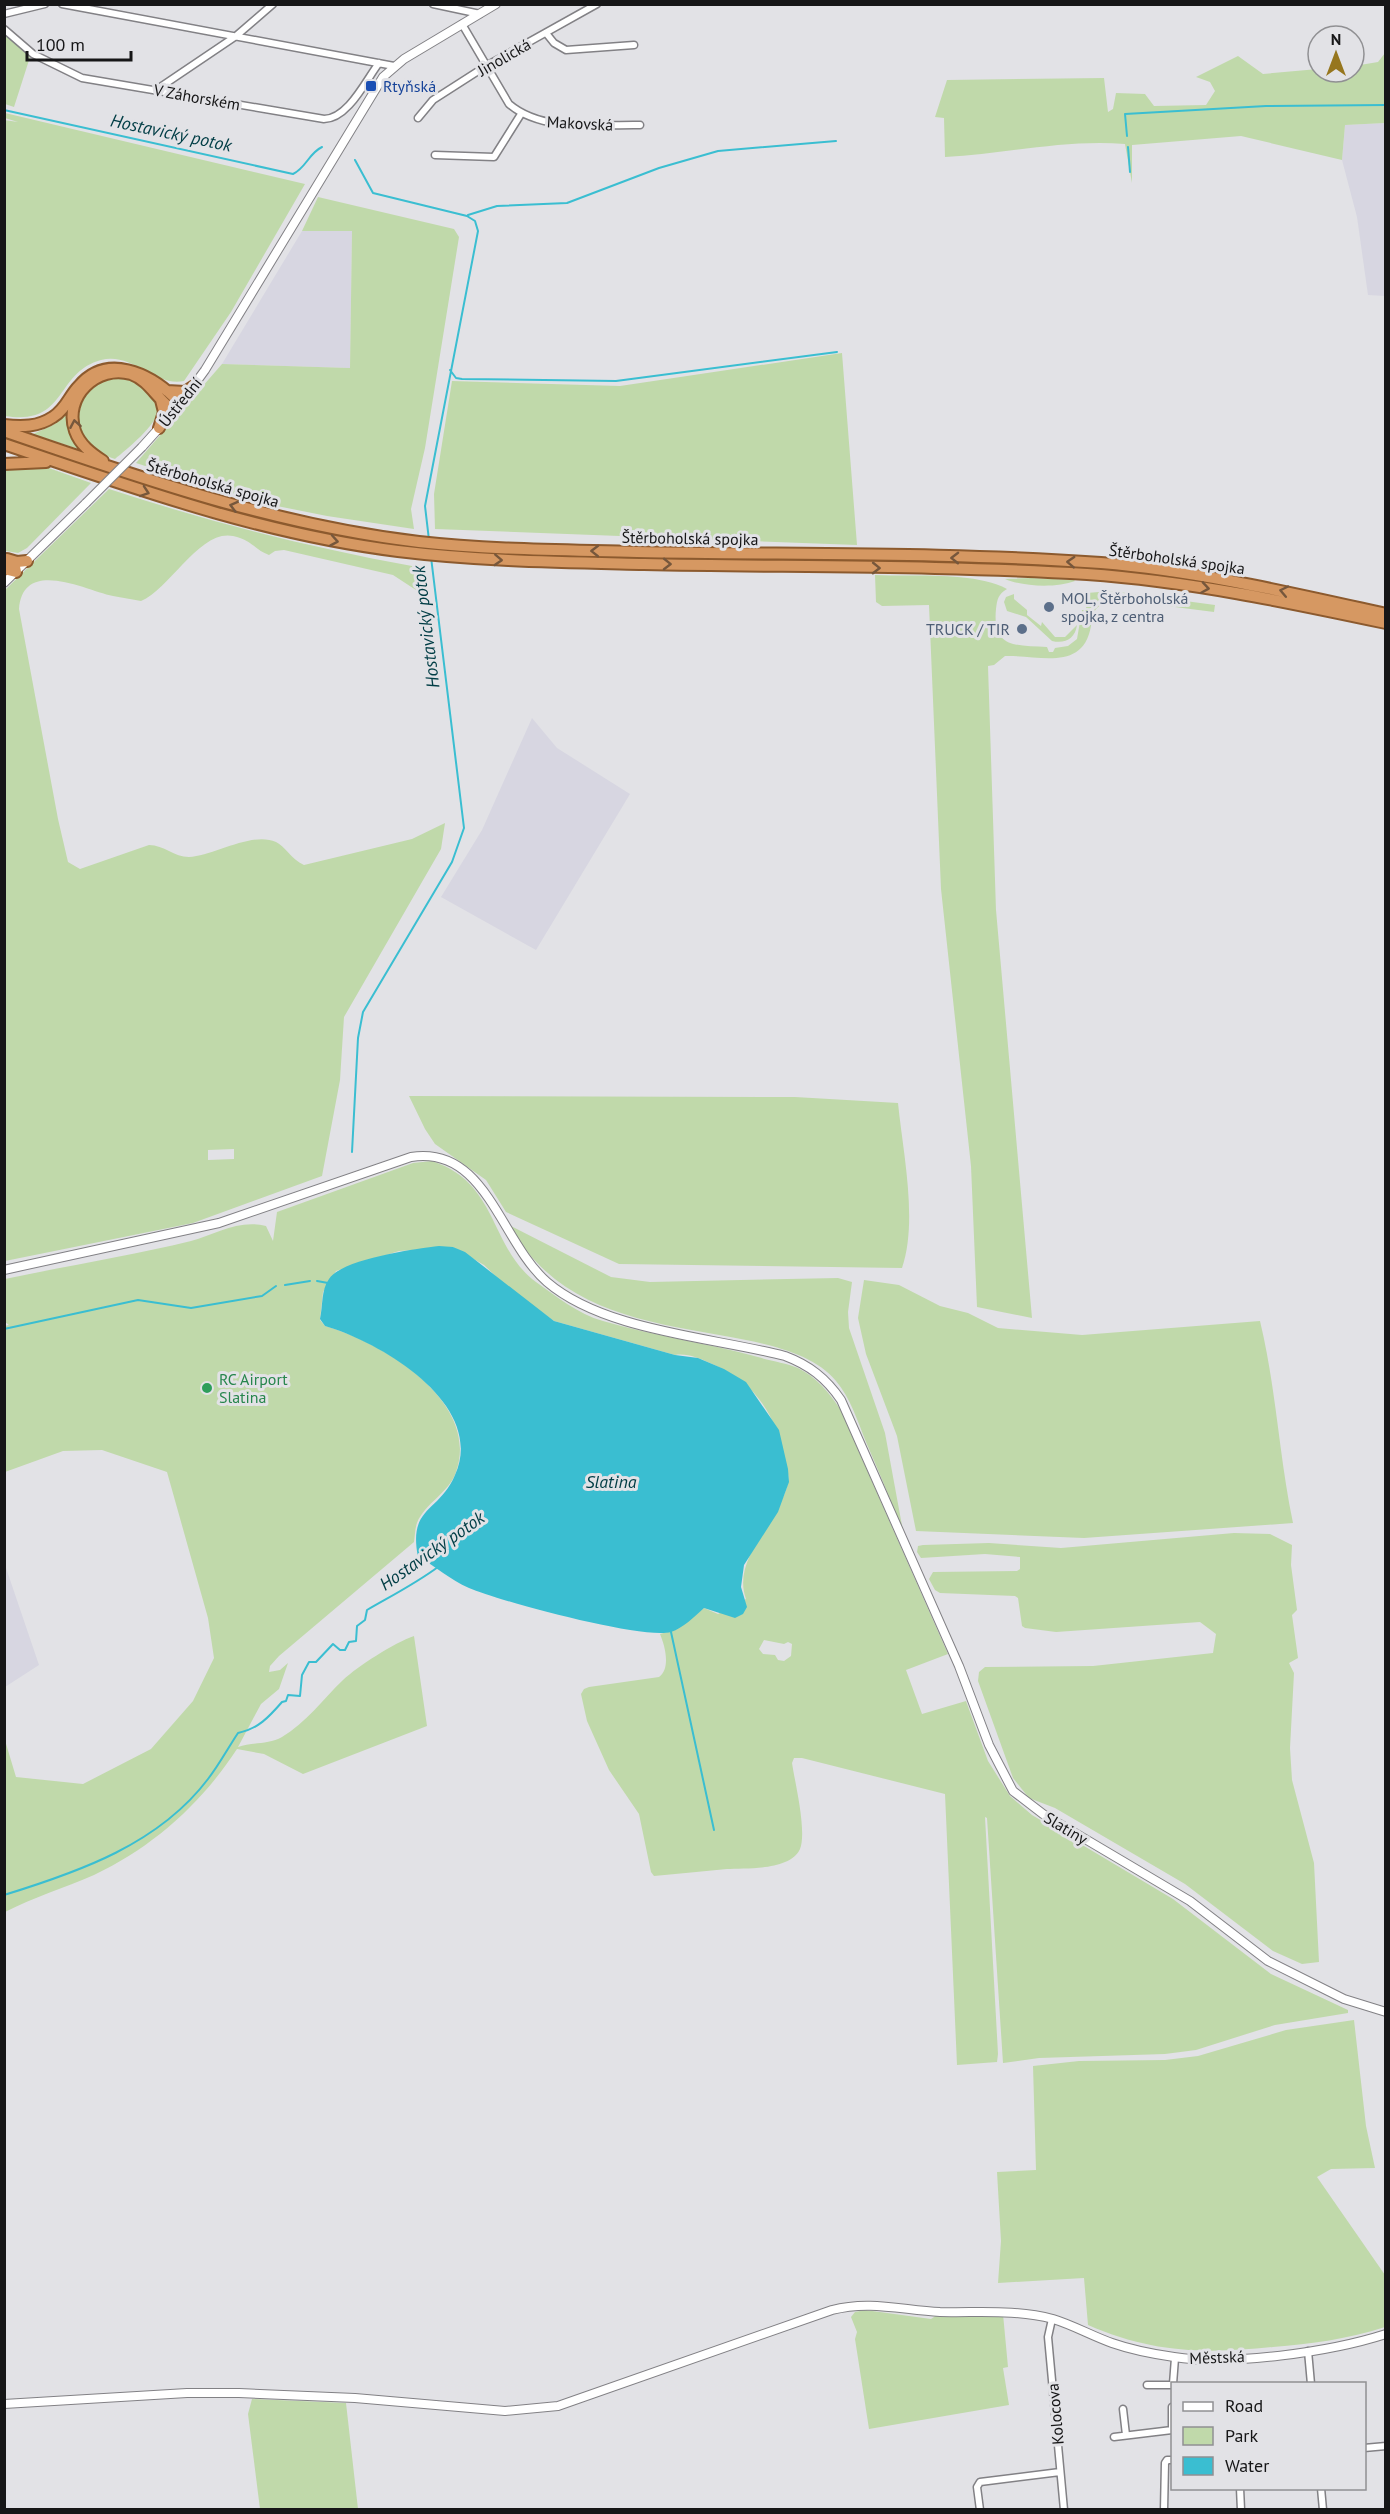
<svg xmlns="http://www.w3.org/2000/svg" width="1390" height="2514" font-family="'PT Sans',sans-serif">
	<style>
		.built { fill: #d7d6e1 }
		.green { fill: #c0d9aa; fill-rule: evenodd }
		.water { fill: #3abed1 }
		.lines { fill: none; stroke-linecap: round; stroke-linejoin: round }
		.stream { stroke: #3abed1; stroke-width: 2 }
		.minor-casing { stroke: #828185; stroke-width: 9 }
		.tertiary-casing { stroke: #828185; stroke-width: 10 }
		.trunk-casing { stroke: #8c5a2e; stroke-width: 14 }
		.minor { stroke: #fff; stroke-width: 6 }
		.tertiary { stroke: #fff; stroke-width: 8 }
		.trunk { stroke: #d69862; stroke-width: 10 }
		.tertiary-bridge-casing { stroke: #828185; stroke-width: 10; stroke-linecap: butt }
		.tertiary-bridge { stroke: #fff; stroke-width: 8 }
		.oneway { stroke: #76573c }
		.transit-dot { fill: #1a4fb4; stroke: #e2e2e6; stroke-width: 2 }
		.service-dot { fill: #5c6f8a; stroke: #e2e2e6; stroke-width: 2 }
		.leisure-dot { fill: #2e9e5b; stroke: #e2e2e6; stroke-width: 2 }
		.labels { text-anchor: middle; stroke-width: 6; stroke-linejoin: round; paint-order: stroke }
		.street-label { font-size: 16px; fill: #161617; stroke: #e2e2e6 }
		.transit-label { font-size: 16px; fill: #164399; stroke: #e2e2e6; text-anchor: start }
		.service-label { font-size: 16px; fill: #4e5e75; stroke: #e2e2e6; text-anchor: start }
		.leisure-label { font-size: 16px; fill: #27864d; stroke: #e2e2e6; text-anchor: start }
		.water-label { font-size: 18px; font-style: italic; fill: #003d45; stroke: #e2e2e6 }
	</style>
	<rect width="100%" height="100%" fill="#e2e2e6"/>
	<path class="built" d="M1385,123v173l-17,-1 -11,-78 -15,-57 3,-35z
		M352,230l-2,138 -128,-4 80,-133z
		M532,718l25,30 73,46 -94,156 -95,-53 41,-67z
		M4,1562l35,103 -34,22h-1z"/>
	<path class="green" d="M4,28l27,26 -17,53 -9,-3z
		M1385,53v70l-40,2 -3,35 -101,-24 -109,9v38l-7,-39c-60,-5 -120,10 -180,13l-1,-39 -9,-1 12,-37 157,-2 4,34 5,-3 3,-16 29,1 9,12 52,-1 9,-14 -5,-9 -14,-5 42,-21 25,18 55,-5v3h36v-6l24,-4z
		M5,113l300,71 -74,128 -47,69c-30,6 -51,-29 -83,-21 -47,13 -33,66 -96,56l-1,-296 14,2 -13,-4z
		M318,197l136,32 5,8 -34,211 -14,61 3,20 -87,-13 -70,-14 -121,-39 86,-99 128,4 2,-137h-50z
		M842,353l15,192 -422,-16 -1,-35 18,-113 168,5z
		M108,377c15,0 28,1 38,13 5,6 12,12 12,20 0,14 -32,40 -43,49 -26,-8 -49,-33 -32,-61 2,-4 4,-9 8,-12 5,-3 11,-6 17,-9z
		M66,415l2,14 10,20 -45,-15 20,-9z
		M46,467l45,16 -64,65 -9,5 -12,-2 -1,-83z
		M123,476l140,42 155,28 1,3c-103,-13 -200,-40 -299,-70z
		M109,489c100,33 200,58 303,77l7,26 -26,-17 -109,-25 -9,1 -6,4c-14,-5 -17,-15 -36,-19 -33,-7 -63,53 -92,65 -9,-2 -19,-3 -28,-5 -28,-6 -90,-39 -94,13l39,210 10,43 12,7 69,-24c15,0 25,12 40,12 25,-1 63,-26 87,-15 9,4 15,17 28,23l108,-26 33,-16 -4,26 -97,168 -4,63 -18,96 -129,47 -188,38v-671zM234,1149v10l-26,1v-10z
		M438,548l172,8 254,4v4l-287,-6 -138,-7z
		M873,561c99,1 200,0 298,14 27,4 55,10 82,15l-380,-26z
		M875,575c37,2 99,-4 132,14 -9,5 -10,11 -11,20 -4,40 21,36 51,38l2,5h4l2,-4 13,-2 9,-7 5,-29h4l1,-17 24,-2 104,14 -1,7 -47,-6 -63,-3c-11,6 -11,11 -13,23 -8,46 -52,29 -86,30l-11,9 -6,1 8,244 36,408 -55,-11 -6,-141 -30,-277 -12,-284 -47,1 -6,-4z
		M1031,578l43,2 1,1c-18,7 -52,6 -70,-2z
		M1014,594v5l13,11v5l14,11 1,-4 13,15h10l12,-12c-2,14 -12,19 -25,16l-26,-24 -19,-6 -3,-9 2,-5z
		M409,1096l386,1 103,6c5,50 20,118 4,165l-283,-4 -113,-52 -20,-32 -51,-36 -10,-15z
		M432,1161c67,22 57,86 104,121 20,14 42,32 67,39 51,15 104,22 155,36 13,4 28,6 40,11 18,9 31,24 42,41l108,245 -42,16 16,44 44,-13 22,60 22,35 22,19 141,84 98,75 77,36v3l-73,12 -79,25 -31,4 -126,4 -36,5 -16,-245 -2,-1 13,237 -1,8 -40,3 -12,-271 -143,-36h-8l-2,5c3,20 15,68 8,86 -10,22 -55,19 -73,20 -24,2 -48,5 -73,7l-3,-4 -12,-58 -30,-44 -22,-49 -6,-27 3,-5 5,-2 70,-10c12,-9 6,-31 1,-43l17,-5 27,-21 14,6 28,-15c-15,-41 33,-77 42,-116 2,-7 -2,-17 -3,-23 -10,-47 -30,-78 -75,-97 -11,-5 -23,-10 -35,-8l-121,-34 -47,-34 -23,-22 -31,-18 -54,4 -63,20 -13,21 -3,28 5,6c57,16 156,75 131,146 -7,21 -31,31 -39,51 -2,5 -2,13 -3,19l-135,114 -9,10 -1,6 11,-2 8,-7 -9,26 -18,15 -23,43c13,-5 30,-2 44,-10 24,-14 41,-38 61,-57 15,-14 51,-37 71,-44l13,90 -124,48 -39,-20 -27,-5c-36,55 -84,98 -143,126 -30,13 -60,22 -89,37l-1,-175 12,40 67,7 68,-35 42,-48 21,-43 -6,-40 -41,-146 -65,-22 -39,1 -58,21 -1,-146 5,-1 -4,-3v-43c61,-13 125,-23 186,-38 25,-7 48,-22 75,-15l7,15 4,-29 136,-49zM764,1640l20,4 4,-2 4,2 -1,12 -7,5 -6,-1 -3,-5 -12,-1 -4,-5z
		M509,1225l102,52 39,5 188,-4 14,4 -4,30 1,16 36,105 18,98c-12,-30 -24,-59 -37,-89 -8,-20 -16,-45 -30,-61 -20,-25 -61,-35 -90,-41 -94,-18 -185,-24 -237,-115z
		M864,1280l35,5 41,21 28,7 30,15 84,7 178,-14c16,66 19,135 33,202l-209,15 -168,-7 -19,-95 -31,-82 -8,-36z
		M1234,1533l36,1 22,11 -1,20 6,45 -5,5 6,43 -9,5 5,10 -4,75 2,32 22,83 5,99 -17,2 -29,-13 -88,-67 -130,-76 -26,-10 -16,-20 -35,-97 1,-9 6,-5 108,-1 120,-13 3,-19 -16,-12 -144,10 -31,-4 -3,-2 -4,-28 -3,-2 -75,-3 -5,-3 -6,-11 4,-7 84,-1 3,-2v-12l-35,-3 -64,4 -4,-6 1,-6 5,-1 66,-2 72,5z
		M1354,2020l12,106 9,42 -44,1 -14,8 68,98v52c-37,12 -74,17 -112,20 -68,7 -121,6 -185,-22l-4,-47 -86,5 3,-42 -4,-69 39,-2 -3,-104 46,-5 86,-1 33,-4 88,-26z
		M865,2310l66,9 6,-4 66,-1 5,53 -5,1 6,37 -140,24 -14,-90 2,-7 -6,-15 4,-5z
		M252,2399l94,4 12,106h-98l-12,-95z"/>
	<path class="water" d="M439,1246l14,1 12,5 89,69 121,34 23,3 26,11 22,13 33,48 9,39 1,13 -11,30 -34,53 -3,22 6,20 -4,7 -8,4 -31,-10c-10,9 -21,20 -33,24 -28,8 -172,-31 -202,-44 -19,-8 -33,-22 -51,-31 -10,-51 21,-44 37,-82 32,-71 -75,-133 -130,-149l-5,-7c3,-13 1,-29 9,-40 13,-20 85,-30 110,-33z"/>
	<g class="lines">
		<path class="stream" d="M4,110l289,64c13,-6 16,-21 29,-27
			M1127,136l-2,-22 141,-8 120,-1
			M1128,147l2,25
			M355,160l18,33 94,23 8,5 3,10 -53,275 4,34
			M468,215l29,-9 70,-3 92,-35 59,-17 118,-10
			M450,370l6,8 6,1 154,2 221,-29
			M352,1152l6,-114 5,-26 89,-150 12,-34 -33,-271
			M317,1281l11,2
			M285,1285l25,-4
			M4,1329l134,-29 53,8 71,-12 14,-10
			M671,1632l43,198
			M4,1895c75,-23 155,-51 204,-116 11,-14 20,-31 30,-46 20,-4 31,-16 44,-31l4,-1 2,-6 12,1 2,-21 7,-13h7l17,-18 7,6h5l4,-8 7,-1 1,-15 8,-6 2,-10c24,-14 48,-26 71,-43"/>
		<g class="minor-casing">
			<path id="minor" d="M62,4l332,62
				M433,4l47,10
				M4,14l41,-10
				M462,24l47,80c34,29 90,20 131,21
				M4,29l29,25 49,24 242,41c24,0 42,-39 55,-56
				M546,33l8,10 12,7 68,-5
				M156,90l80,-54 37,-32
				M418,118l15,-18 53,-34 111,-62
				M435,155l59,2 27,-43
				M1052,2319l-4,18 16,173
				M1308,2351l3,33
				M1173,2384l2,-26
				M1147,2385h25
				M1123,2409l3,26
				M1114,2437l58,-7v-23
				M1364,2448l22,-2
				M1240,2488l1,22
				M1321,2488l2,22
				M980,2510l-3,-23 3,-5 80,-10
				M1164,2510l1,-47 2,-3h5"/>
		</g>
		<g class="tertiary-casing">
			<path id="tertiary" d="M142,447l36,-40 27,-37 178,-293 21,-18 92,-55
				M4,583l82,-80
				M4,1270l215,-47 192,-66c75,-12 89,84 136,125 57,49 165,55 238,74 24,9 41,22 56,44l118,266 30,79 24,46 30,23 147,87 78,60 76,38 42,13
				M4,2404l183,-11h52l116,5 150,13 53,-5 274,-96c37,-10 70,0 108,2 38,1 75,-3 113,7 20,6 39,17 59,24 20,7 41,11 62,14 57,9 156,-5 212,-23"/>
		</g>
		<g class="trunk-casing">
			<path id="trunk" d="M167,391l18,1 9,-6
				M4,425c18,2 34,2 49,-8 13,-8 16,-21 26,-31 28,-33 70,-13 96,12l3,9h-9c-13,-10 -21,-27 -38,-33 -34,-10 -68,23 -56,57 5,14 16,22 28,30
				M159,428l5,-16 -3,-12
				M4,431c136,47 271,94 415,111 72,8 145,8 218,10 154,3 310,0 464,11 97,8 190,30 285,51
				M4,444c130,44 257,90 394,107 81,10 163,11 246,13 147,3 296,1 443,10 101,7 200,28 299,49
				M4,464l42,-2
				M7,559l10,3 10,-1
				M4,569l12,3 -1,-5 -6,-7"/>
		</g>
		<use href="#minor" class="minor"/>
		<use href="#tertiary" class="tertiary"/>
		<use href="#trunk" class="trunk"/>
		<g class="tertiary-bridge-casing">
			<path id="tertiary-bridge" d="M86,503l56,-56"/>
		</g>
		<use href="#tertiary-bridge" class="tertiary-bridge"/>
	</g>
	<defs><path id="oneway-chevron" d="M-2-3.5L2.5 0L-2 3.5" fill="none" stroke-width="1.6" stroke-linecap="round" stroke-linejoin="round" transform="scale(1.5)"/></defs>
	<g class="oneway">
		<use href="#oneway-chevron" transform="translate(75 424) rotate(-100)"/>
		<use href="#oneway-chevron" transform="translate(145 492) rotate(19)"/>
		<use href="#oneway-chevron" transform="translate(234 506) rotate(-165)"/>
		<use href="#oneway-chevron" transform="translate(334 541) rotate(10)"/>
		<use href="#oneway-chevron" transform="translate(595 551) rotate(-179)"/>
		<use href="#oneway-chevron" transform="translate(955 558) rotate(-179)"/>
		<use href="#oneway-chevron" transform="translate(498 560) rotate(3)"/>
		<use href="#oneway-chevron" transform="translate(1071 562) rotate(-177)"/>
		<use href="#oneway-chevron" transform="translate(667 564) rotate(1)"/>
		<use href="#oneway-chevron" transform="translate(876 568) rotate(1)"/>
		<use href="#oneway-chevron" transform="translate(1205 588) rotate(9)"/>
		<use href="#oneway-chevron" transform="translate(1284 591) rotate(-168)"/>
	</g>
	<rect class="transit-dot" x="365" y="80" width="12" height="12" rx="3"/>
	<g class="service-dot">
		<circle cx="1049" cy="607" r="6"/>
		<circle cx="1022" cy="629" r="6"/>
	</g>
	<circle class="leisure-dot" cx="207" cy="1388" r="6"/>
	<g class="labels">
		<g class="street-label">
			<text transform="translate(504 57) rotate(-30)" y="6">Jinolická</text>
			<text transform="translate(197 97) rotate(10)" y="6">V Záhorském</text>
			<text transform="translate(580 123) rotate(3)" y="6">Makovská</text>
			<text transform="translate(180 402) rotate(-51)" y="6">Ústřední</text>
			<text transform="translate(213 483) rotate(16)" y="6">Štěrboholská spojka</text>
			<text transform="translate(690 538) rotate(1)" y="6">Štěrboholská spojka</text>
			<text transform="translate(1177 559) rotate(8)" y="6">Štěrboholská spojka</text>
			<text transform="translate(1066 1828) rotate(31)" y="6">Slatiny</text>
			<text transform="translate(1217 2357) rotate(-2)" y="6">Městská</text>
			<text transform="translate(1055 2414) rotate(-95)" y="6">Kolocova</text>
		</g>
		<g class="transit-label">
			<text x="383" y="92">Rtyňská</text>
		</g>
		<g class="service-label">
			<text x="1061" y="604">MOL, Štěrboholská<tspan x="1061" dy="18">spojka, z centra</tspan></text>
			<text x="1010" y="635" text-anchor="end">TRUCK / TIR</text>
		</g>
		<g class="leisure-label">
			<text x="219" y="1385">RC Airport<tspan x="219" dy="18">Slatina</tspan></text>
		</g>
		<g class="water-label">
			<text transform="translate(171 133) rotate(12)" y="6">Hostavický potok</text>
			<text transform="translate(426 627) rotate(-97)" y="6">Hostavický potok</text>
			<text x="611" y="1488">Slatina</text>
			<text transform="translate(432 1551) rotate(-35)" y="6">Hostavický potok</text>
		</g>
	</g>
	<rect width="1390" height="2514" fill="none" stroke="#161617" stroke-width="12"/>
	<rect x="1171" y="2382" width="195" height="108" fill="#e2e2e6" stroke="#909093" stroke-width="1.5"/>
	<rect x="1183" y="2402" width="30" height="9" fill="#ffffff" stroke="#909093" stroke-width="1.5"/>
	<text x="1225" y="2412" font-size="18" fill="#161617">Road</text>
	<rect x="1183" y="2427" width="30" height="18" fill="#c0d9aa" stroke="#909093" stroke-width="1.5"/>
	<text x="1225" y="2442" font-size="18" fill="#161617">Park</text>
	<rect x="1183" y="2457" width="30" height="18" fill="#3abed1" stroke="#909093" stroke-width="1.5"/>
	<text x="1225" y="2472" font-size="18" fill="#161617">Water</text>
	<g transform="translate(1336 54)"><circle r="28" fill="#e2e2e6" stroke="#909093" stroke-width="1.5"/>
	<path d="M0-4.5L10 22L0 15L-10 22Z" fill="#96761e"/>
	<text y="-9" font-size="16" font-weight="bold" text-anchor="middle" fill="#161617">N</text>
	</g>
	<path d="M27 51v9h104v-9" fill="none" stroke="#161617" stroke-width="3"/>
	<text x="36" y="51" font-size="18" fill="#161617" stroke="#e2e2e6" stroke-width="4.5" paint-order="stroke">100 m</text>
</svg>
